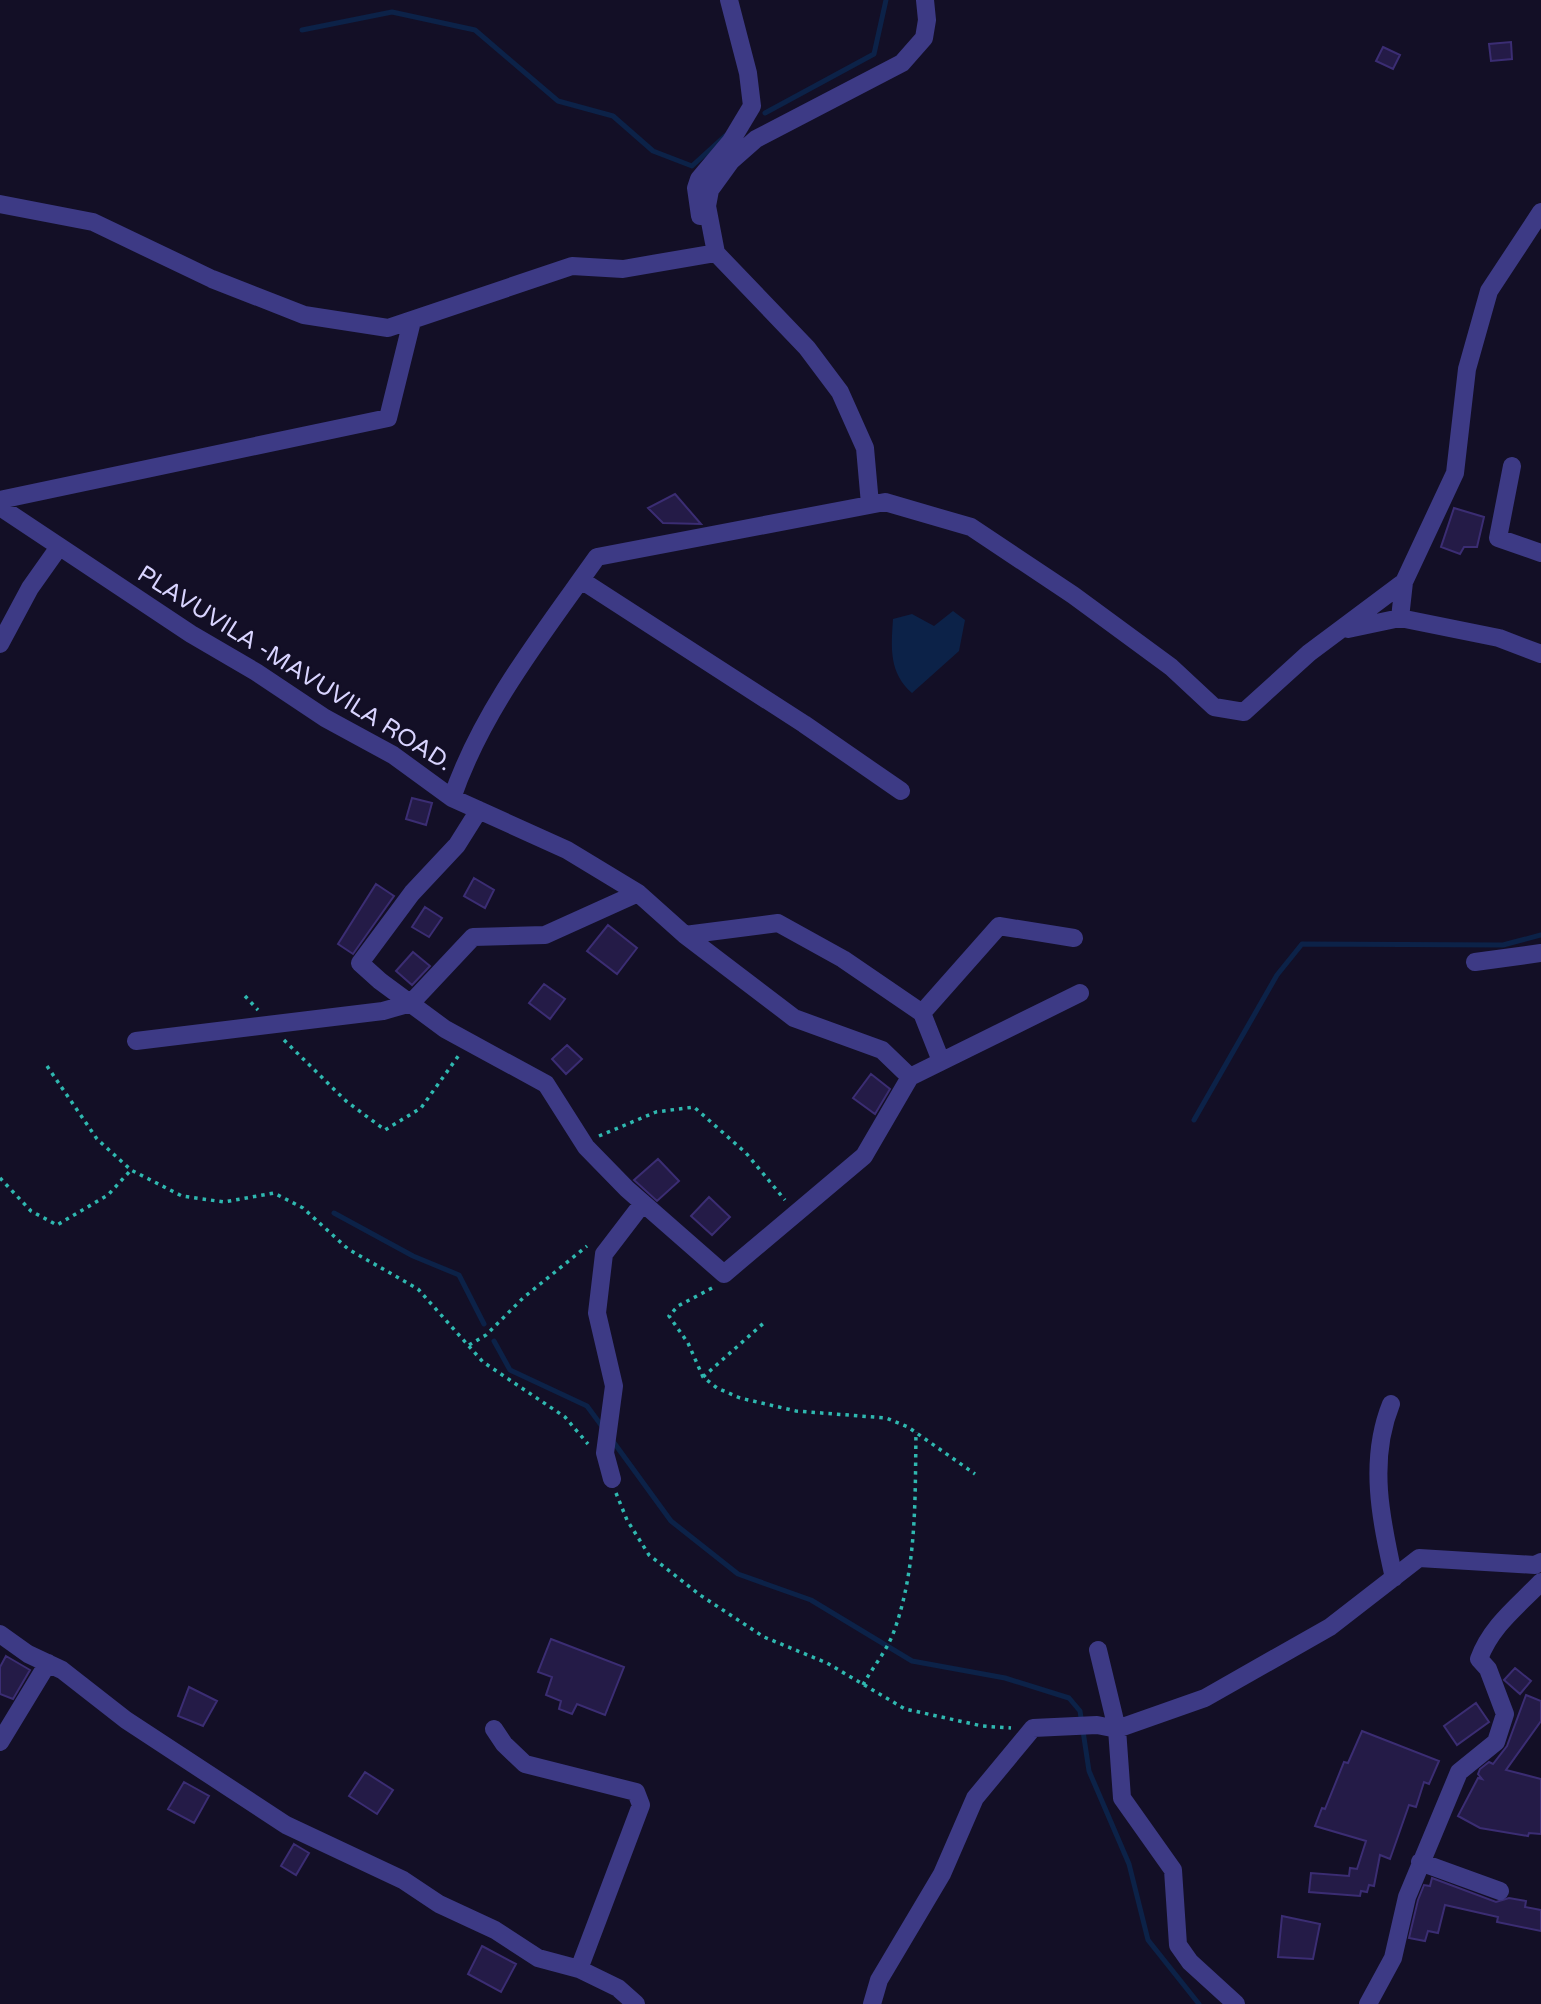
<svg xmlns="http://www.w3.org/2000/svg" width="1541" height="2004" font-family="'Varela Round',sans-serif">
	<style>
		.water { fill: #0c2248 }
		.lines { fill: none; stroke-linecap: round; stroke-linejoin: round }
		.stream { stroke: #0c2248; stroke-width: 5 }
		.building { fill: #241b47; stroke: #3b2d73; stroke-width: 2 }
		.path { stroke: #2fb8b0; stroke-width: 3.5; stroke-dasharray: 3.5 5; stroke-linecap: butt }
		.minor { stroke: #3d3a85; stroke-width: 18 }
		.labels { text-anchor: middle; stroke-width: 5; stroke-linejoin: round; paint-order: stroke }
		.street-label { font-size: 24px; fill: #d9d4ff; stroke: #130f26 }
	</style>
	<rect width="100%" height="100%" fill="#130f26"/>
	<path class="water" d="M953,611l12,9 -6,31 -47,42c-23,-20 -21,-45 -19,-74l19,-5 22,12z"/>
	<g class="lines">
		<path class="stream" d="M302,30l90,-18 83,18 83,71 55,15 40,35 39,15 33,-30
			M765,113l109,-59 12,-54
			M1194,1120l83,-145 25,-31 201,1 38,-10
			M334,1213l79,43 46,19 25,49
			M494,1341l16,29 77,36 17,23
			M612,1440l59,81 67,53 73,26 101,61 93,17 64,20 11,13 9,60 40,93 19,76 51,64"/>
	</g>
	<path class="building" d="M1511,42l1,17 -21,2 -2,-17z
		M1383,47l17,8 -7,14 -17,-8z
		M675,494l26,30 -38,-1 -15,-15z
		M1454,508l30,9 -7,30h-13l-4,7 -19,-7z
		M412,798l20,5 -6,22 -20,-6z
		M474,878l20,12 -9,18 -21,-12z
		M376,884l18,12 -41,58 -15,-10z
		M425,907l17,11 -13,19 -17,-10z
		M608,925l29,23 -20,26 -30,-23z
		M413,952l17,14 -18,19 -16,-14z
		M544,984l21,15 -15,20 -21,-16z
		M567,1045l15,14 -16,15 -14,-15z
		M871,1074l19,15 -15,25 -22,-16z
		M658,1159l21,22 -22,20 -23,-21z
		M709,1197l21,20 -18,18 -21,-19z
		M551,1639l73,28 -19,48 -28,-11 -5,10 -13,-5 2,-8 -15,-6 6,-18 -14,-5z
		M6,1656l24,14 -17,29 -13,-5v-27z
		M1515,1668l16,13 -11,13 -16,-14z
		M189,1687l28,14 -14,25 -25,-10z
		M1526,1695l15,6v20l-35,49 35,9v55l-12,-1 -1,3 -48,-8 -22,-12 20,-38 4,1 -4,-5 2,-5 9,-7 4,2 14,-18z
		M1476,1703l13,19 -32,23 -13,-19z
		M1362,1731l77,30 -10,23 -5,-2 -8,25 -7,-2 -19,54 -10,-4 -6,31 -5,-1 -2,7 -6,-1 -1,5 -51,-4 2,-19 38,3 1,-8 7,1 9,-28 -51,-15 7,-18 3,1 19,-47 4,1z
		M365,1772l28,18 -16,24 -28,-18z
		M184,1782l25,14 -15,27 -26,-14z
		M294,1844l15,9 -13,22 -15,-9z
		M1432,1878l64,24 13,-4 17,3 -1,6 16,3v21l-44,-9 1,-5 -53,-12 -7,28 -10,-2 -3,10 -16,-3 9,-38 6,-15 6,1z
		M1282,1916l38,8 -7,35 -35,-2z
		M482,1946l34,18 -15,28 -33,-18z"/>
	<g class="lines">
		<path class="path" d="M245,996l13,14
			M284,1040l62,61 39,29 36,-22 38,-53
			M47,1066l50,73 34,31 51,26 42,6 50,-9 29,15 45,41 70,40 65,73 82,55 23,27
			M599,1136l57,-24 38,-5 52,46 39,47
			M0,1178l31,33 26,14 51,-30 23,-25
			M712,1288l-34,18 -9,10 19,27 15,34 14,11 23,10 56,13 90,7 22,9 67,47
			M469,1345l17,-10 37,-37 64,-52
			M703,1377l63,-56
			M616,1493l11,27 22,35 51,40 64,42 63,26 78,46 77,17 29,2
			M863,1685c9,-17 23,-33 30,-51 24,-64 22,-134 23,-202"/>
		<path class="minor" d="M0,204l93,18 119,57 92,36 84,13 184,-62 51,3 93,-16
			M700,216l-4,-28 3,-9 32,-38 21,-35 -4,-33 -19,-73
			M1512,466l-14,72 43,15
			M0,500l388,-82 24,-97
			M870,504l-5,-56 -25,-56 -33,-44 -91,-95 -9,-47 3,-16 21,-29 25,-22 146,-76 22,-25 3,-18 -2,-20
			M0,507l191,127 65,38 69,46 68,37 59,43 115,52 71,43 47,42 109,83 88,32 28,27 -46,79 -140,118 -97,-85 -41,-42 -40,-63 -101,-55 -65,-48 -20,-18 52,-70 45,-48 22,-35
			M581,580l223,144 97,67
			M1400,618l4,-36
			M1348,629l52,-11 99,20 42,16
			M0,644l30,-56 29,-41
			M452,798c30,-88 92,-166 145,-241l288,-55 86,25 102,68 98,72 43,40 30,5 65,-59 95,-71 51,-109 12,-104 22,-78 52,-79
			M685,935l93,-12 65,36 79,54 19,48
			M1475,962l66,-9
			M922,1013l77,-87 75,12
			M136,1041l247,-30 28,-8 62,-66 72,-2 93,-42
			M910,1077l170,-84
			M1391,1404c-23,57 -10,116 3,174
			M612,1479l-7,-26 9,-67 -17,-73 7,-59 39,-51
			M0,1634l28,20 34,16 64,50 160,105 117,55 36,24 56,26 43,28 41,11 39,19 18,16
			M494,1729l10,15 21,20 111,28 5,13 -62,164
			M0,1742l48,-79
			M1420,1862l80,29
			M872,2004l7,-24 63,-106 33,-76 58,-70 64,-3 20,4 -19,-79
			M1236,2004l-46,-42 -12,-17 -5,-75 -51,-72 -5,-69 88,-31 125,-71 89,-69 116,7 6,-3
			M1368,2004l25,-46 14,-61 52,-125 37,-30 9,-28 -17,-45 -9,-10c12,-33 39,-53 62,-77"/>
	</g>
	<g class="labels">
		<g class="street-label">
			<text transform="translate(295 668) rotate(32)" y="8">PLAVUVILA -MAVUVILA ROAD.</text>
		</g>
	</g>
</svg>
